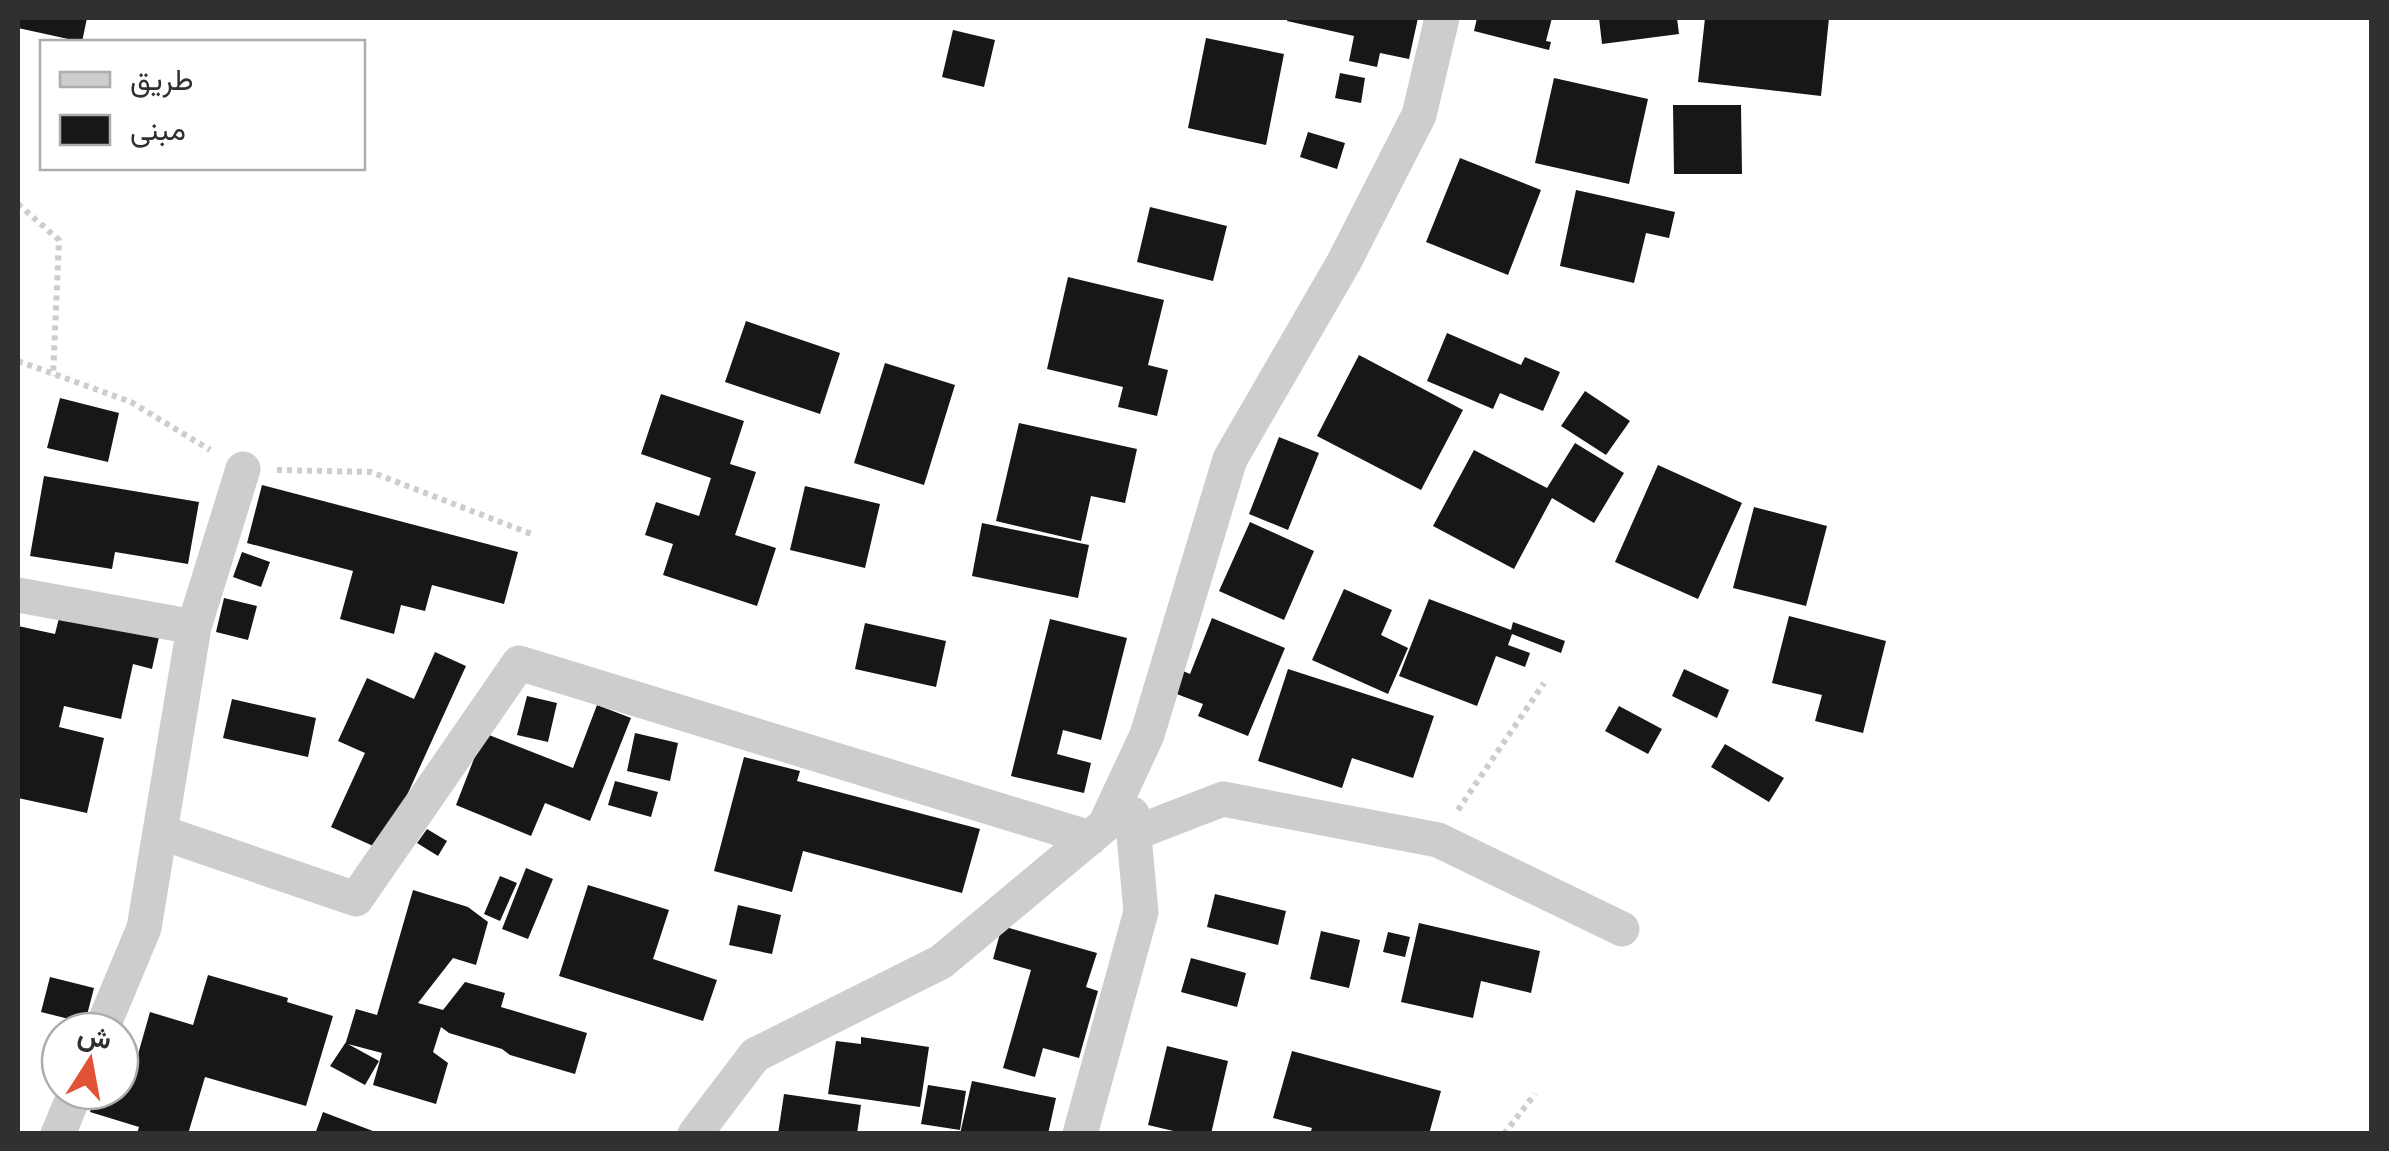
<svg xmlns="http://www.w3.org/2000/svg" width="2389" height="1151" font-family="'Titillium Web',Vazirmatn,sans-serif">
	<style>
		.building { fill: #171717 }
		.lines { fill: none; stroke-linecap: round; stroke-linejoin: round }
		.path { stroke: #cdcdcd; stroke-width: 6; stroke-dasharray: 5 5; stroke-linecap: butt }
		.minor { stroke: #cdcdcd; stroke-width: 35 }
	</style>
	<rect width="100%" height="100%" fill="#fff"/>
	<path class="building" d="M18,18h69l-5,24 -64,-14z
		M1288,18h130l-9,41 -29,-6 -3,14 -28,-6 5,-25 -67,-15z
		M1477,18h75l-6,23 5,1 -2,8 -75,-19z
		M1599,18h78l2,16 -77,10z
		M1705,18h124l-8,78 -123,-14z
		M953,30l42,10 -11,47 -42,-10z
		M1206,38l78,16 -18,91 -78,-17z
		M1340,73l25,5 -4,25 -26,-5z
		M1554,78l94,21 -19,85 -94,-21z
		M1673,105h68l1,69h-68z
		M1308,132l37,11 -8,26 -37,-12z
		M1460,158l81,32 -33,85 -82,-33z
		M1576,190l99,22 -6,26 -23,-5 -12,50 -74,-17z
		M1150,207l77,19 -14,55 -76,-19z
		M1068,277l96,23 -16,65 20,5 -11,46 -39,-9 5,-20 -76,-18z
		M746,321l94,32 -20,61 -95,-32z
		M1447,333l74,32 4,-8 35,15 -17,39 -43,-18 -7,16 -66,-28z
		M1359,355l104,55 -42,80 -104,-54z
		M885,363l70,22 -31,100 -70,-22z
		M1585,391l45,30 -24,34 -45,-29z
		M661,394l83,27 -14,43 26,8 -21,63 41,13 -19,58 -94,-31 10,-31 -28,-9 11,-33 43,14 12,-38 -70,-24z
		M60,398l59,15 -11,49 -61,-14z
		M1019,423l118,26 -12,54 -34,-7 -10,45 -85,-20z
		M1279,437l40,16 -31,77 -39,-16z
		M1575,443l49,30 -30,50 -42,-25 -38,71 -81,-43 41,-76 73,38z
		M1658,465l84,38 -44,96 -83,-37z
		M44,476l155,26 -11,62 -73,-12 -3,17 -82,-13z
		M262,485l256,67 -14,52 -72,-19 -7,26 -24,-6 -7,29 -54,-15 13,-48 -106,-28z
		M805,486l75,18 -15,64 -75,-18z
		M1754,507l73,19 -21,80 -73,-18z
		M1250,522l64,29 -30,69 -65,-29z
		M982,523l107,22 -11,53 -106,-22z
		M242,552l28,10 -9,25 -28,-10z
		M1344,589l48,21 -11,25 27,13 -20,46 -76,-34z
		M224,598l33,8 -9,34 -32,-8z
		M1429,599l82,31 2,-8 52,19 -4,12 -49,-19 -4,11 22,8 -5,14 -29,-11 -19,50 -78,-30z
		M60,614l99,23 -7,32 -19,-5 -12,55 -57,-13 -5,21 45,11 -17,75 -69,-15v-172l37,8z
		M1789,616l97,25 -23,92 -48,-12 7,-26 -50,-12z
		M1212,618l73,30 -37,88 -50,-20 5,-12 -29,-11 9,-22 7,3z
		M1050,619l77,19 -26,102 -38,-10 -6,24 34,9 -7,30 -73,-17z
		M865,623l81,18 -10,46 -81,-18z
		M435,652l31,14 -84,184 -51,-23 34,-74 -27,-12 29,-63 47,21z
		M1288,669l146,47 -21,62 -61,-20 -10,30 -84,-27z
		M1684,669l45,21 -12,28 -45,-22z
		M527,696l30,7 -9,39 -31,-7z
		M232,699l84,19 -8,39 -85,-19z
		M597,705l34,13 -41,103 -45,-18 -14,33 -75,-31 28,-72 89,35z
		M1619,706l43,23 -14,25 -43,-23z
		M635,733l43,10 -8,38 -43,-10z
		M1725,744l59,34 -15,24 -58,-35z
		M744,757l56,14 -3,10 183,48 -18,64 -159,-42 -11,41 -78,-21z
		M615,781l43,11 -7,25 -43,-12z
		M427,829l20,12 -9,15 -21,-13z
		M526,868l27,11 -25,60 -26,-10z
		M500,876l17,7 -17,38 -16,-7z
		M588,885l81,25 -16,49 64,21 -14,41 -144,-45z
		M413,890l55,17 20,15 -12,43 -23,-7 -35,45 25,7 22,-28 40,11 -4,14 86,26 -12,41 -65,-19 -8,-6 -53,-16 -8,-6 -8,25 15,11 -12,41 -63,-19 9,-32 -34,-9 31,17 -14,24 -35,-19 16,-24 10,-33 21,6z
		M1215,894l71,17 -8,34 -71,-18z
		M738,905l43,10 -9,39 -43,-9z
		M1419,923l121,28 -9,42 -50,-12 -8,37 -72,-16z
		M1002,926l95,27 -11,34 12,4 -19,67 -36,-10 -8,29 -32,-9 28,-98 -38,-11z
		M1321,931l39,9 -11,48 -39,-9z
		M1388,932l22,5 -5,20 -22,-5z
		M1191,958l55,15 -9,34 -56,-15z
		M208,975l80,23 -1,4 46,14 -27,90 -101,-29 -17,57h-51l2,-7 -49,-15 6,-21h24v-23l13,4 17,-60 43,13z
		M50,977l44,11 -9,35 -44,-11z
		M861,1037l68,10 -9,60 -92,-13 8,-53 25,3z
		M1167,1046l61,15 -17,73h-25l-38,-9z
		M1292,1051l149,40 -12,43h-119l2,-6 -39,-10z
		M972,1081l84,17 -8,36h-88z
		M928,1085l38,6 -6,39 -39,-6z
		M784,1094l77,11 -4,29h-79z
		M323,1112l55,21v1h-63z"/>
	<g class="lines">
		<path class="path" d="M18,204l41,36 -6,136
			M18,361l113,41 79,48
			M277,470l94,2 163,63
			M1458,810l86,-127
			M1504,1134l31,-40"/>
		<path class="minor" d="M18,595l176,32
			M160,832l196,67 163,-236 571,175
			M1135,833l88,-34 215,41 184,89
			M101,1031l43,-103 50,-301 49,-158
			M58,1134l18,-43
			M695,1134l60,-79 186,-93 164,-137 42,-90 83,-276 114,-197 75,-147 23,-97
			M1080,1134l61,-222 -9,-98"/>
	</g>
	<rect width="2389" height="1151" fill="none" stroke="#303030" stroke-width="40"/>
	<rect x="40" y="40" width="325" height="130" fill="#ffffff" stroke="#acacac" stroke-width="2.5"/>
	<rect x="60" y="72" width="50" height="15" fill="#cdcdcd" stroke="#acacac" stroke-width="2.5"/>
	<text x="130" y="90" font-size="30" fill="#303030">طريق</text>
	<rect x="60" y="115" width="50" height="30" fill="#171717" stroke="#acacac" stroke-width="2.5"/>
	<text x="130" y="140" font-size="30" fill="#303030">مبنى</text>
	<g transform="translate(90 1061) rotate(11)"><circle r="48" fill="#ffffff" stroke="#acacac" stroke-width="2.5"/>
	<path d="M0-8L18 38L0 25L-18 38Z" fill="#e25336"/>
	<text y="-15" font-size="28" font-weight="bold" text-anchor="middle" fill="#303030">ش</text>
	</g>
</svg>
